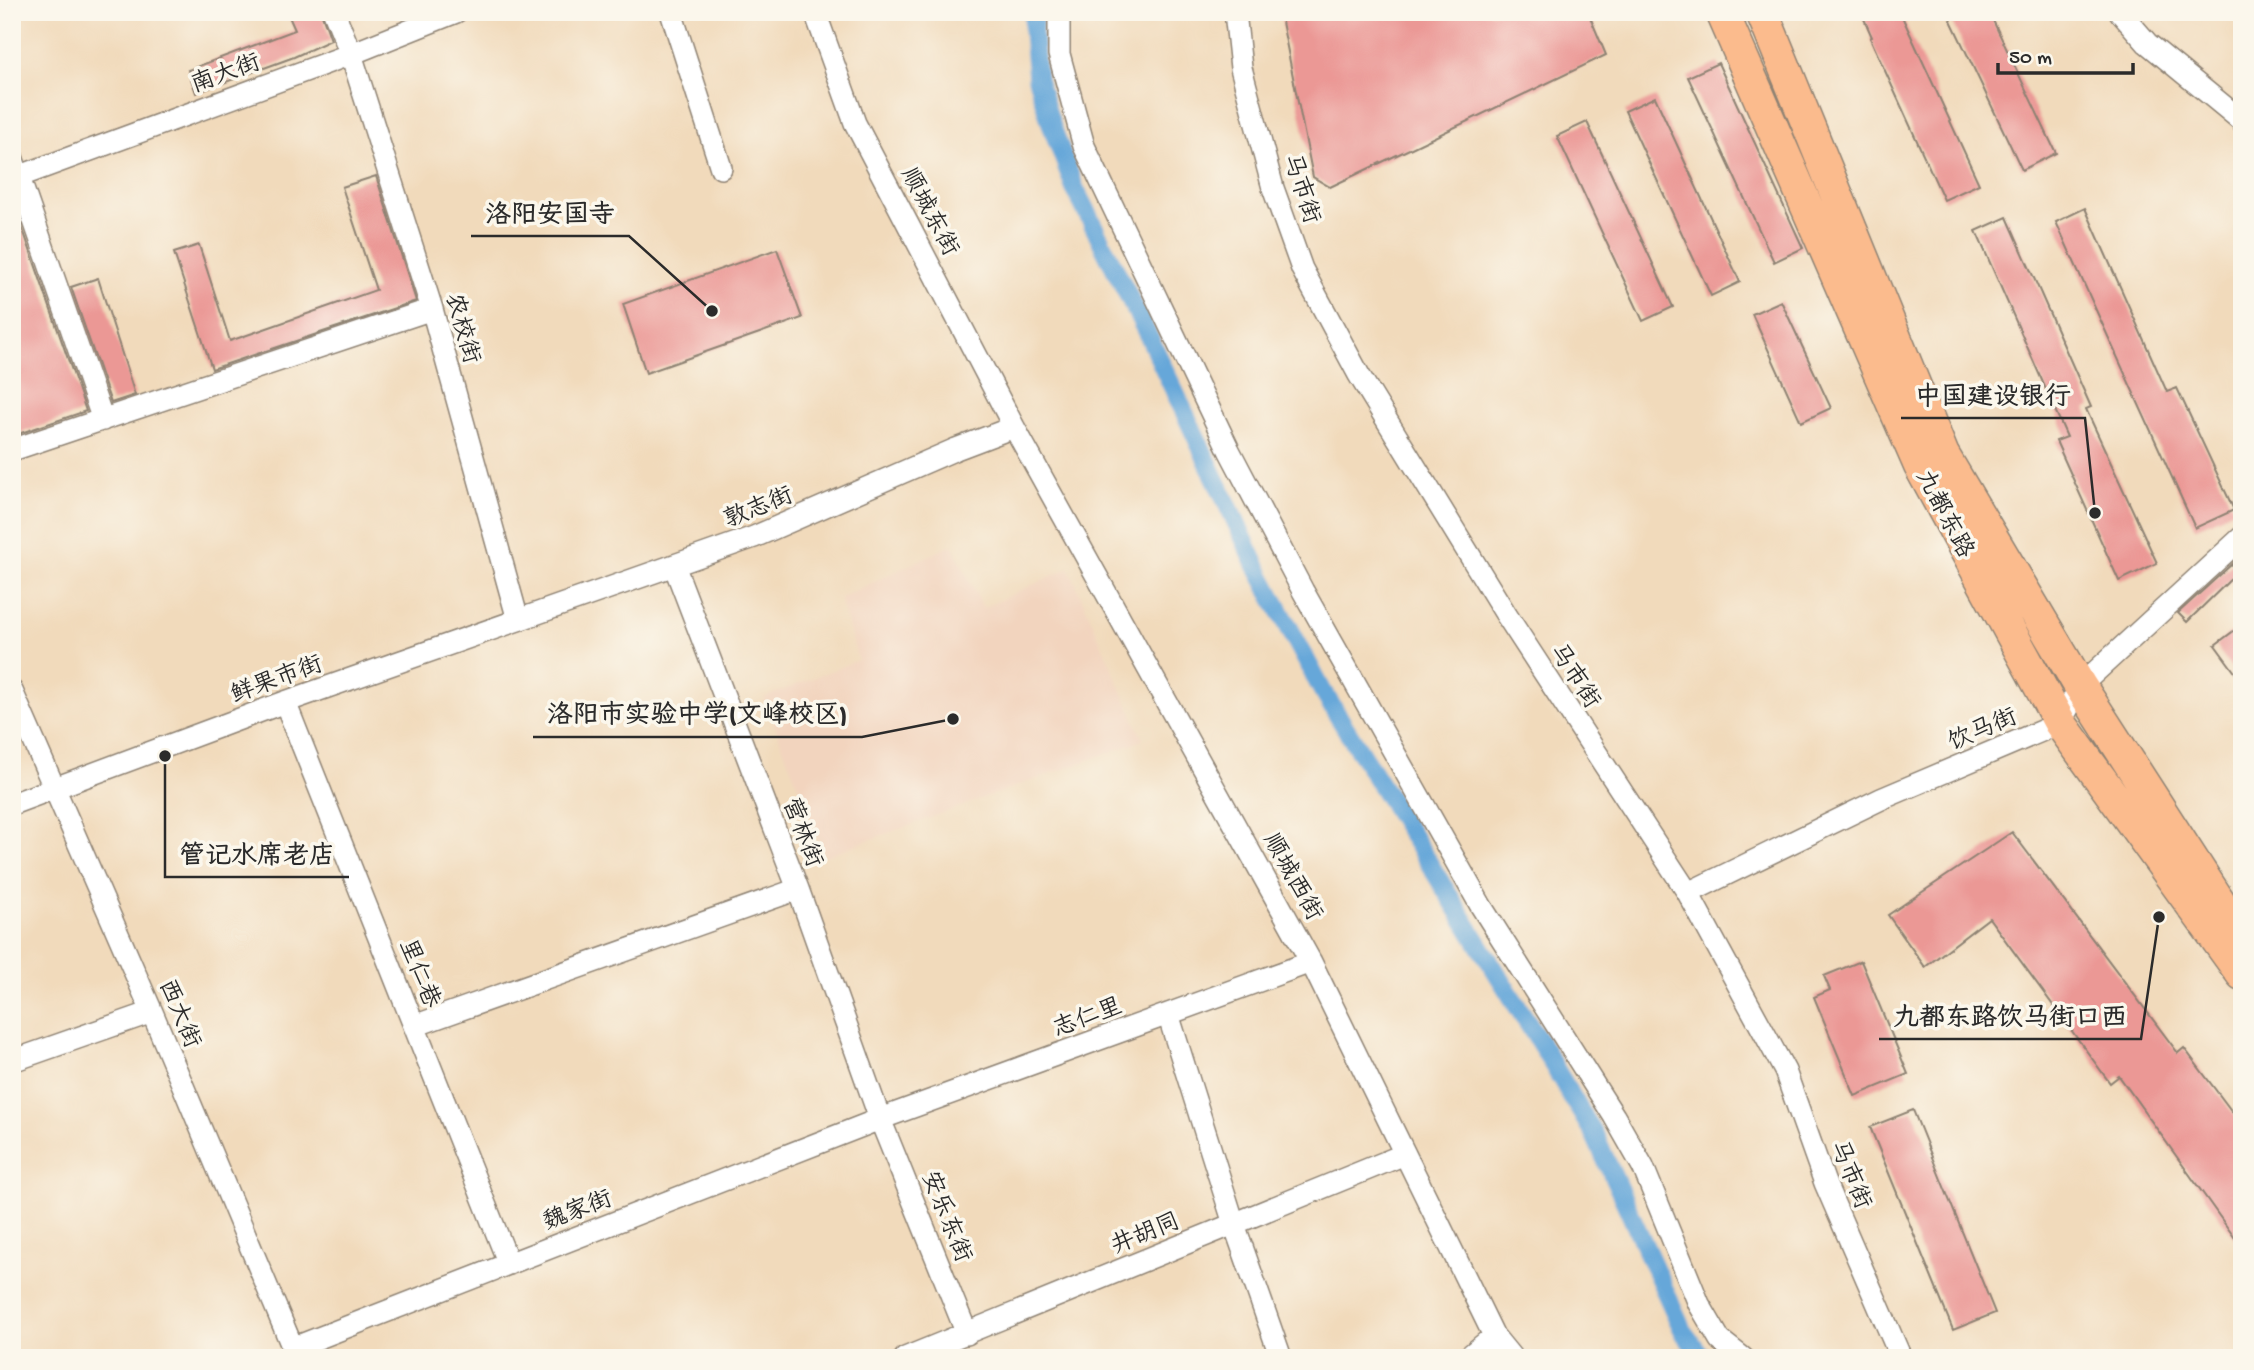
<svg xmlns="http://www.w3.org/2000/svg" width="2254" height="1370" font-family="'Gochi Hand','LXGW WenKai TC',sans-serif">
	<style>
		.built { fill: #f2d4be }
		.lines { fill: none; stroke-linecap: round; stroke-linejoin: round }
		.canal { stroke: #66a7d9; stroke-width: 19 }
		.building { fill: #eb9895 }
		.minor-casing { stroke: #8e8273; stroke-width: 24 }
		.highway-casing { stroke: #8e8273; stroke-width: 35 }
		.minor { stroke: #fff; stroke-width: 21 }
		.highway { stroke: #fbbb8d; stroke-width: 32 }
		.labels { text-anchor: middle; stroke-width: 7; stroke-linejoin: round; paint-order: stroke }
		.street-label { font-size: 24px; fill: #2b2b2b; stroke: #fbf7ec }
		.leader { fill: none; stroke: #2b2b2b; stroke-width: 2.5 }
		.callout-dot { fill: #2b2b2b; stroke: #fbf7ec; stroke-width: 2.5 }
		.callout-label { font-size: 26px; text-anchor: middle; font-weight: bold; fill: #2b2b2b; stroke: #fbf7ec; stroke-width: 7; stroke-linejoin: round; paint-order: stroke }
	</style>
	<rect width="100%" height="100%" fill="#fbf7ec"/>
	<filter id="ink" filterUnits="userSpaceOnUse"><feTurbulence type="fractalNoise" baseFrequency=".0143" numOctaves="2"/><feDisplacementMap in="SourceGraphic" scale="14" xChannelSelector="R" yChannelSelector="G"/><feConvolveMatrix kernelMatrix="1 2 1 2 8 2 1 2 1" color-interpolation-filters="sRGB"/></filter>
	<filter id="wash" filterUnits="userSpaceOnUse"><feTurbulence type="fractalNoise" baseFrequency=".00686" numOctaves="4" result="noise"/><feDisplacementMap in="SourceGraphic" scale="28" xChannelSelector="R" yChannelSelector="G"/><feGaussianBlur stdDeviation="1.57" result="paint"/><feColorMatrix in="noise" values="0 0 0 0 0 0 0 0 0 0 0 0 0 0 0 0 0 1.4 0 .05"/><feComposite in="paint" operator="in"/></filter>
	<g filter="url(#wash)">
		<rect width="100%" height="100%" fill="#f1dabb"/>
		<path class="built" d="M952,545l31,63 86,-40 74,172 -318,116 -61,-158 94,-38 -18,-62z"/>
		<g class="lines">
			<path class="canal" d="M1034,12l-1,20 4,47 15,48 23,62 75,150 107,228 65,123 223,361 50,85 89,197 19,25"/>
		</g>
		<g id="blocks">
			<path class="building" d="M287,12h34l10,28 -37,17 -98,36 -8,-23 107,-40z
				M1280,12h308l18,43 -276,132 -17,-10z
				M1861,12h39l79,172 -35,16 -74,-162 2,-1z
				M1947,12h42l67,141 -34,17z
				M1718,63l85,185 -29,14 -86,-185z
				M1655,97l85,185 -29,14 -86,-185z
				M1587,122l86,185 -30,14 -86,-185z
				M376,176l40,125 -204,68 -38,-116 25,-8 31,96 146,-51 -34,-103z
				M12,198l74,213 -74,25z
				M2085,208l82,184 10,-4 57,122 -39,18 -139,-306z
				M2007,217l84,190 -5,2 71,154 -38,18 -63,-140 11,-4 -91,-206z
				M777,249l25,69 -156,55 -23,-69z
				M98,278l37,117 -24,8 -40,-116z
				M1781,301l50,107 -30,14 -49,-108z
				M2242,555v13l-55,54 -9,-9z
				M2235,630l7,9v43l-27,-37z
				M2012,832l166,221 6,-5 58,77v123l-123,-172 -9,7 -121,-165 -64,49 -37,-52z
				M1861,961l47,113 -53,22 -41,-99 16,-7 -6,-14z
				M1913,1110l82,203 -42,17 -83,-203z"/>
		</g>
	</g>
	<g filter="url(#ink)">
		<use href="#blocks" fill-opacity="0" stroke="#8e8273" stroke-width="2"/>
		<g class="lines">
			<g class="minor-casing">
				<path id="minor" d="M334,12l17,42 81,255 86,311
					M671,12l50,156
					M815,12l40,111 159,304 297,535 183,374 18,22
					M1059,12v42l25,92 145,304 74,141 178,315 133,210 29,51 56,137 21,36 23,18
					M1235,12l6,56 32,120 29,81 57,106 148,241 181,277 97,178 40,112 76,175
					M2120,12l27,31 95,78
					M12,157l91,263
					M12,179l339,-125 105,-42
					M12,450l420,-141
					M674,565l124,324 82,230 87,215
					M12,691l140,321 145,346
					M285,702l224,562
					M12,804l273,-102 469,-165 202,-88 58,-22
					M1688,893l193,-94 179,-76 20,-37 162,-149
					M1168,1014l66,210 47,134
					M414,1026l384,-137
					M12,1061l140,-49
					M293,1348l587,-229 431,-157
					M905,1358l500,-204
					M1467,1358l27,-22"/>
			</g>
			<g class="highway-casing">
				<path id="highway" d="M1722,12l198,454 140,257 182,251
					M1762,12l181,443 137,231 162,251"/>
			</g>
			<use href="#minor" class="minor"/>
			<use href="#highway" class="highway"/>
		</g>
	</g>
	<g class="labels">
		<g class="street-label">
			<text transform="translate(225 72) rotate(-20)" y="8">南大街</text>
			<text transform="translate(1303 188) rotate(72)" y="8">马市街</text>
			<text transform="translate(931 211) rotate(62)" y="8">顺城东街</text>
			<text transform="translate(464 328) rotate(74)" y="8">农校街</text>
			<text transform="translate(758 506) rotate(-22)" y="8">敦志街</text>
			<text transform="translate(1946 513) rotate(62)" y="8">九都东路</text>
			<text transform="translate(1576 675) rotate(57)" y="8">马市街</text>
			<text transform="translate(276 678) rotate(-20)" y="8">鲜果市街</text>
			<text transform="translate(1982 728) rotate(-23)" y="8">饮马街</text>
			<text transform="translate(804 832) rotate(69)" y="8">营林街</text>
			<text transform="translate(1294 876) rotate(61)" y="8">顺城西街</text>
			<text transform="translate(421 973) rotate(68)" y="8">里仁巷</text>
			<text transform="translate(181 1013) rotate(67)" y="8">西大街</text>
			<text transform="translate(1087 1016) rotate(-20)" y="8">志仁里</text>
			<text transform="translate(1852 1174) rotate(68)" y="8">马市街</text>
			<text transform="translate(577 1209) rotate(-21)" y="8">魏家街</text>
			<text transform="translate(948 1216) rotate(68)" y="8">安乐东街</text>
			<text transform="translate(1145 1232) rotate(-22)" y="8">井胡同</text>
		</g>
	</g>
	<path class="leader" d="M712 311L629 236H471M2095 513L2085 418H1901M953 719L862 737H533M165 756L165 877H349M2159 917L2141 1039H1879"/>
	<g class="callout-dot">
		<circle cx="712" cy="311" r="7"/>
		<circle cx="2095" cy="513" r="7"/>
		<circle cx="953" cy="719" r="7"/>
		<circle cx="165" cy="756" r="7"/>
		<circle cx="2159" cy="917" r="7"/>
	</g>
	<g class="callout-label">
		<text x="550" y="222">洛阳安国寺</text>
		<text x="1993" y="404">中国建设银行</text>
		<text x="697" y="722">洛阳市实验中学(文峰校区)</text>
		<text x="257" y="863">管记水席老店</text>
		<text x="2010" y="1025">九都东路饮马街口西</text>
	</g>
	<rect width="2254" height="1370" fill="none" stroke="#fbf7ec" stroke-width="42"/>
	<path d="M1998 63v10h135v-10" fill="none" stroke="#2b2b2b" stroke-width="3.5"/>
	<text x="2009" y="63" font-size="21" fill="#2b2b2b" stroke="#fbf7ec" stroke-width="5" paint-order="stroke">50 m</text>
</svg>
